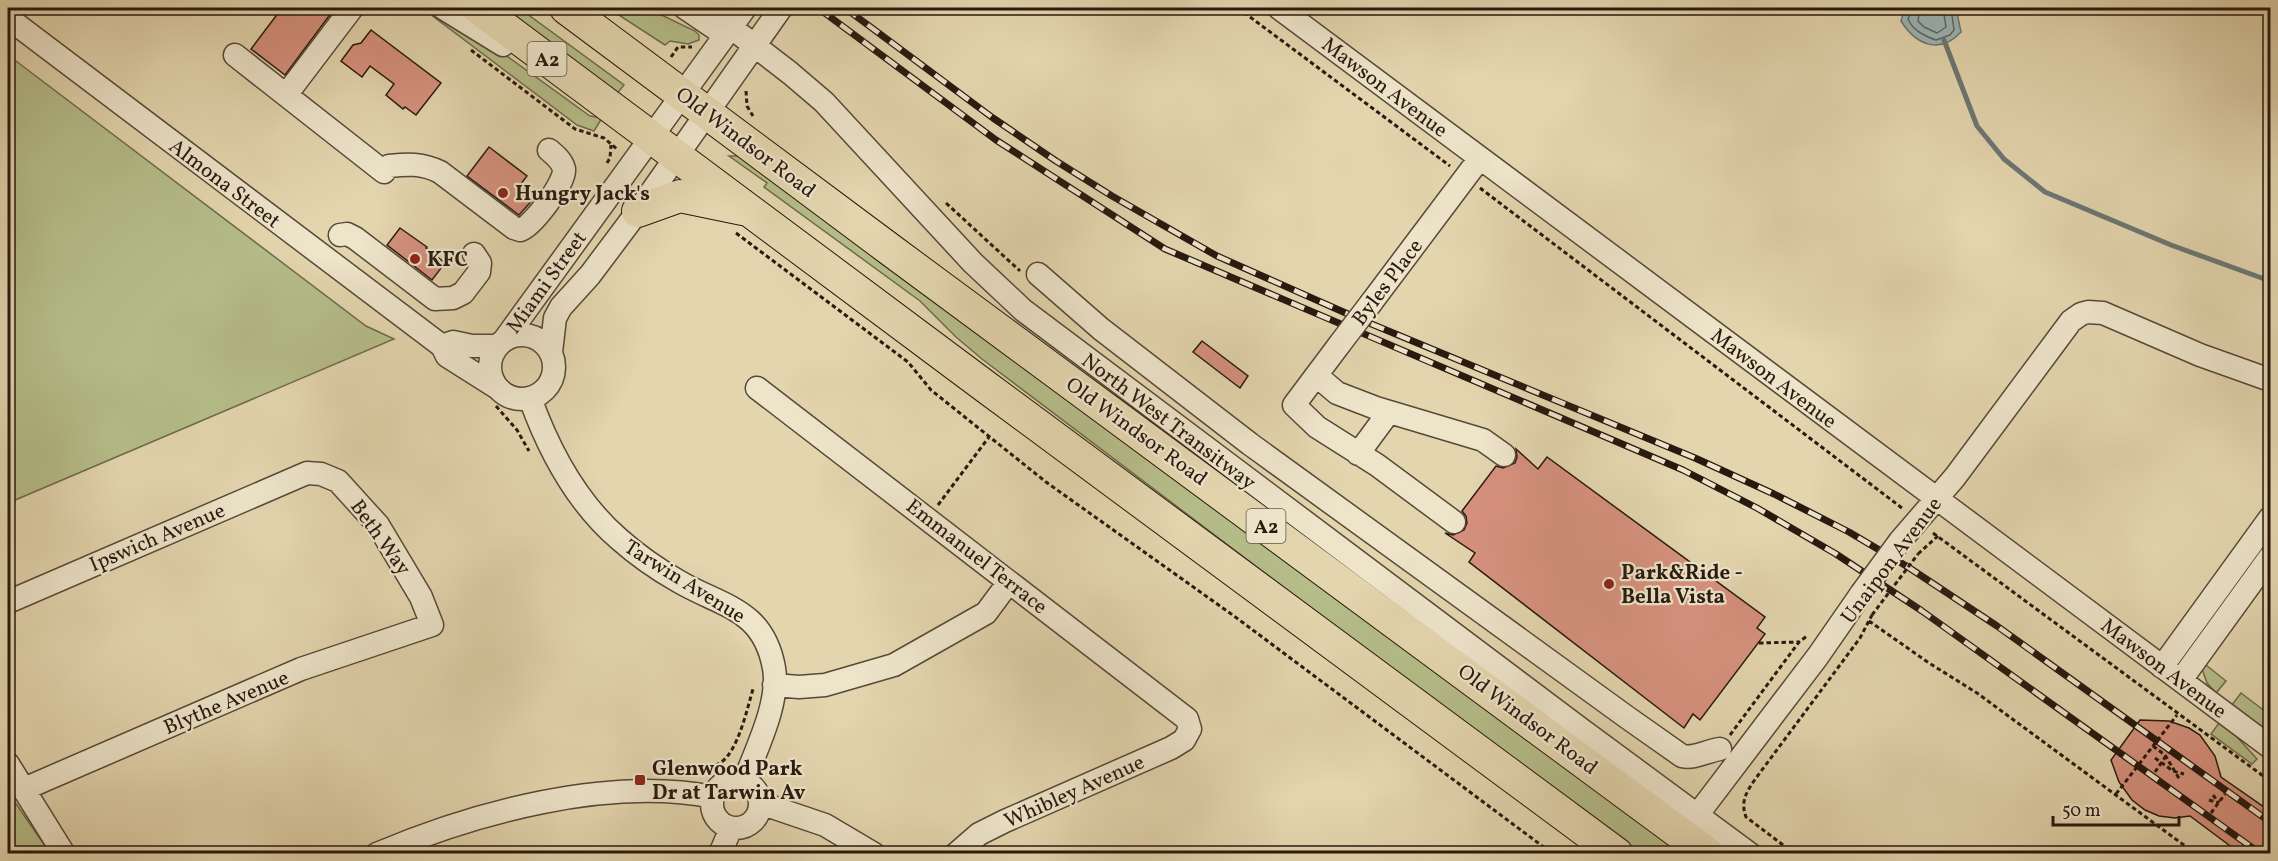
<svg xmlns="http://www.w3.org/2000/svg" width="2278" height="861" font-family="Vollkorn,serif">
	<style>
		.green { fill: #b5bd89; stroke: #6e6b4c; stroke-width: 1.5 }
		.water { fill: #9bb5b7; stroke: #6d7774; stroke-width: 1.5 }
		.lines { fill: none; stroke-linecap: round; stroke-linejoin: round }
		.shore { stroke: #626763; stroke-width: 1.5 }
		.stream { stroke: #6d7774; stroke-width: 5 }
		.building { fill: #d6917e; stroke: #28190f; stroke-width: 1.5 }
		.minor-casing { stroke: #574837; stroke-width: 25 }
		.highway-casing { stroke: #28190f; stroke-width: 34 }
		.path { stroke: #28190f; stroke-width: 3; stroke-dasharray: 4.5 3; stroke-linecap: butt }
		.minor { stroke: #ede4ca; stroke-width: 22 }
		.highway { stroke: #e3d5ae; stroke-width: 32 }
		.rail-casing { stroke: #28190f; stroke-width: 7 }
		.rail { stroke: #ede4ca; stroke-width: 4.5; stroke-dasharray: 14; stroke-linecap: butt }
		.minor-bridge-casing { stroke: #574837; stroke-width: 25; stroke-linecap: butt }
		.path-bridge { stroke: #28190f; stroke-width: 3; stroke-dasharray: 4.5 3; stroke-linecap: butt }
		.minor-bridge { stroke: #ede4ca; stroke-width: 22 }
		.poi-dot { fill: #8f2418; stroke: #ede4ca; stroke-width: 2 }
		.labels { text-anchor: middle; stroke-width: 4.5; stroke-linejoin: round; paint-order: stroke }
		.shield { fill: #ede4ca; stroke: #635647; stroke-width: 1.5 }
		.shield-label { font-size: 20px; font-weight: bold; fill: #28190f }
		.street-label { font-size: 21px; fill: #28190f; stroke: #ede4ca }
		.poi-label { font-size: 21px; font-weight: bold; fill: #28190f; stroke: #ede4ca; text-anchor: start }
	</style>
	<rect width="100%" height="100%" fill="#e3d5ae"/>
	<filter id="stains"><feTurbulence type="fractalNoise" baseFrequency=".00333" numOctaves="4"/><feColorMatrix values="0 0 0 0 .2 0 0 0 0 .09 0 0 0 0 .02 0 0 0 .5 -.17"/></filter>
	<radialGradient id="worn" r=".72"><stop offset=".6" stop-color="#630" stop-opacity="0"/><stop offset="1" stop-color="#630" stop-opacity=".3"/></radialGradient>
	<path class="green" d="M422,8h9l48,28 111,80 12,2 -8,13 -17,-6z
		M500,8h19l105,77 -8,10z
		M608,8h39l48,23 4,4v5l-11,4 -18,-3 -5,4z
		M8,55l358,271 28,13 -386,164z
		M729,156h13l939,697h-46l-653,-494 -26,-22 -36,-36 -156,-114 3,-4z
		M2206,665l20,16 -10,12 -9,-10 -5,-14z
		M2241,693l29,22v17l-39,-26z
		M2219,723l18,14 20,22 -5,5 -41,-30z
		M8,792l42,61h-42z"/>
	<path class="water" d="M1909,8h47l5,24c-21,23 -45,13 -60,-11l2,-7z"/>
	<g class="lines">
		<path class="shore" d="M1913,8l-5,11c5,12 17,17 28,21l14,-5 4,-5 -3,-22
			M1920,8l-2,13 6,6 13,6 9,-6 -3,-19"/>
		<path class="stream" d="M1944,40l33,86 27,33 41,33 126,53 99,36"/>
	</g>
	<path class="building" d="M282,8h53l-50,67 -34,-26z
		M371,30l70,53 -25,32 -11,-8 -2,2 -17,-14 8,-11 -24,-18 -8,11 -21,-16 12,-16 8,-2z
		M489,147l38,29 -7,9 15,12 -16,18 -52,-39z
		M400,228l27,19 -1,1 19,15 -13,17 -45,-35z
		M1202,341l46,35 -8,12 -47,-36z
		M1516,449l22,20 9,-12 218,160 -8,11 8,6 -65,86 -7,-6 -9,14 -215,-166 6,-9 -30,-20 8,2 11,-5 3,-7 -1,-7 -4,-5 34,-45 7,2 12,-5 2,-6z
		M2140,720l29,1 20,7 11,7 15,21 6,21 50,35v42h-30l-51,-38 -15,2 -16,-2 -14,-6 -13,-10 -13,-18 -8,-22z"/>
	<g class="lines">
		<g class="minor-casing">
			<path id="minor" d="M443,8l60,37
				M685,8l31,21
				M706,8l84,65 34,29 149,161 50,47 559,420 168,124
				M1279,8l991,739
				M8,18l434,328 5,10 49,31
				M235,55l149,117
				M286,95l66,-87
				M389,166c19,-2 33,-3 51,6l74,56 6,2c12,-3 46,-48 44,-61 -2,-8 -9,-14 -15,-19
				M340,235l7,-1 8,4 80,61 18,-1 10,-5 16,-21 1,-9 -6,-9
				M1038,274l63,55 149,115 378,274 54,38c13,3 24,-5 38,-7
				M1371,303l109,-145
				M490 367a32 32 0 1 1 64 0a32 32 0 1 1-64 0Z
				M505,339l240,-331
				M1339,345l-45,60 23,22 60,38 77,57
				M442,346l11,-4 19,4h25
				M551,352l4,-34 6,-11 29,-32 48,-64 143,-203
				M1317,376l20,17 39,15 107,32 21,15
				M757,388l430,331 3,10 -6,11 -13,8 -166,73 -26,13 -23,20
				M530,398c19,53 46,104 89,141 18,16 38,30 59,42 44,26 85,27 96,87 6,35 -18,81 -30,114
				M1358,454l31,-42
				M1900,541l55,-64 116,-156 10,-7 7,-2 15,1 97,42 70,25
				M8,602l299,-129 14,1 17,7 40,44 43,72 11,28 -131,44 -277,120
				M2162,667l108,-149
				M2181,680l89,-123
				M774,685l25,2 26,-2 69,-20 92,-52 23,-31
				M8,764l56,90
				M712 804a24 24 0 1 1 48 0a24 24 0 1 1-48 0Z
				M760,803l65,22 49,29
				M1698,814l120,-158 43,-62
				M377,854c97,-41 231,-78 336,-57
				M720,854l11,-26"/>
		</g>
		<g class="highway-casing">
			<path id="highway" d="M478,8l504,376 635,470
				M566,8l326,243 816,603
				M638,211l42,-15 63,13"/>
		</g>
		<path class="path" d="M417,8l8,6
			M1238,8l212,158
			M471,50l104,79 29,9 14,12
			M671,57l7,-10h14
			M746,91l1,15 6,10
			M607,163l3,-5 1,-13
			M1480,188l422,320
			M946,203l74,68
			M736,233l172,129 23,28 115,92 188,134 319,238
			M496,406l21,24 12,21
			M938,505l51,-68
			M1933,533l337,248
			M1918,554l20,-18
			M1869,621l60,42 48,30 219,161
			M1759,643l40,-1
			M1730,735l69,-93 8,-6
			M2153,746l12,9 15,25
			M2155,758l18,13 11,3
			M2155,772l13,-19
			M692,776v-6c9,-1 20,-2 28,-7 18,-11 27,-54 33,-74
			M2116,794l61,-79
			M2213,795l6,8
			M2209,800l10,3
			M2211,813l14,-19
			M1795,854l-49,-37c-6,-16 1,-26 10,-39l104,-140 12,-23"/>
		<use href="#minor" class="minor"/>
		<use href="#highway" class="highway"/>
		<g class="rail-casing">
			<path id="rail" d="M818,8l178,132 169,109 518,221 74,38 79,46 86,57 339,243
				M845,8l148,110 63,43 56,35 105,60 140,62 338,140 79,36 75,38 59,35 89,59 273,196"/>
		</g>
		<use href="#rail" class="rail"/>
		<g class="minor-bridge-casing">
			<path id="minor-bridge" d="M1339,345l32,-42
				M1861,594l39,-53"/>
		</g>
		<path class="path-bridge" d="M1872,615l46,-61"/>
		<use href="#minor-bridge" class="minor-bridge"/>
	</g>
	<g class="poi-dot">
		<circle cx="503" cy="193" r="6"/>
		<circle cx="415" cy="259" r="6"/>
		<circle cx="1609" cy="584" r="6"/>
		<rect x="634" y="774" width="12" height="12" rx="3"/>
	</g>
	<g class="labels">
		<g class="shield">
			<rect x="527.5" y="42" width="39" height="34" rx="4.5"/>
			<rect x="1246.5" y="509" width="39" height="34" rx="4.5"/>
		</g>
		<g class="shield-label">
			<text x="547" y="66">A2</text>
			<text x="1266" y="533">A2</text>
		</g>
		<g class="street-label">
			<text transform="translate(1385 87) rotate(37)" y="7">Mawson Avenue</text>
			<text transform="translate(746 142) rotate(37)" y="7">Old Windsor Road</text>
			<text transform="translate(225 183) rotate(37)" y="7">Almona Street</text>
			<text transform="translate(546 282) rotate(-54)" y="7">Miami Street</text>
			<text transform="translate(1387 282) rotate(-53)" y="7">Byles Place</text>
			<text transform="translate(1774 378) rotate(37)" y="7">Mawson Avenue</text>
			<text transform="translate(1169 421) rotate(37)" y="7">North West Transitway</text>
			<text transform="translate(1137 431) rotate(36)" y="7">Old Windsor Road</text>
			<text transform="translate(157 537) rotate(-23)" y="7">Ipswich Avenue</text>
			<text transform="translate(381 537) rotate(54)" y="7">Beth Way</text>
			<text transform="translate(977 556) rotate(38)" y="7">Emmanuel Terrace</text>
			<text transform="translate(1891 560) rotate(-53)" y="7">Unaipon Avenue</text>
			<text transform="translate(685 581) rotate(32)" y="7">Tarwin Avenue</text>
			<text transform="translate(2164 668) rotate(37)" y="7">Mawson Avenue</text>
			<text transform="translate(226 702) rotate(-23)" y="7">Blythe Avenue</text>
			<text transform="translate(1528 719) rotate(37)" y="7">Old Windsor Road</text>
			<text transform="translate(1074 791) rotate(-24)" y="7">Whibley Avenue</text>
		</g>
		<g class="poi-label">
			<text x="515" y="200">Hungry Jack's</text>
			<text x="427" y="266">KFC</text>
			<text x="1621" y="579">Park&amp;Ride -<tspan x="1621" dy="24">Bella Vista</tspan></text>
			<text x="652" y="775">Glenwood Park<tspan x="652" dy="24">Dr at Tarwin Av</tspan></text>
		</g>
	</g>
	<rect width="2278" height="861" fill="none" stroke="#e3d5ae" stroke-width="30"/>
	<rect x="9" y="9" width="2260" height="843" fill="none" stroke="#28190f" stroke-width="3"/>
	<rect x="15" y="15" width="2248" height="831" fill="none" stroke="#28190f" stroke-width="1.5"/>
	<path d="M2053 816v9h126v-9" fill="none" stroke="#28190f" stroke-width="3"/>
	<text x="2062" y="816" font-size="18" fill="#28190f" stroke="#ede4ca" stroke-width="4.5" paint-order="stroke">50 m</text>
	<rect width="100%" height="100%" filter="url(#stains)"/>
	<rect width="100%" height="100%" fill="url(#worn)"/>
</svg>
